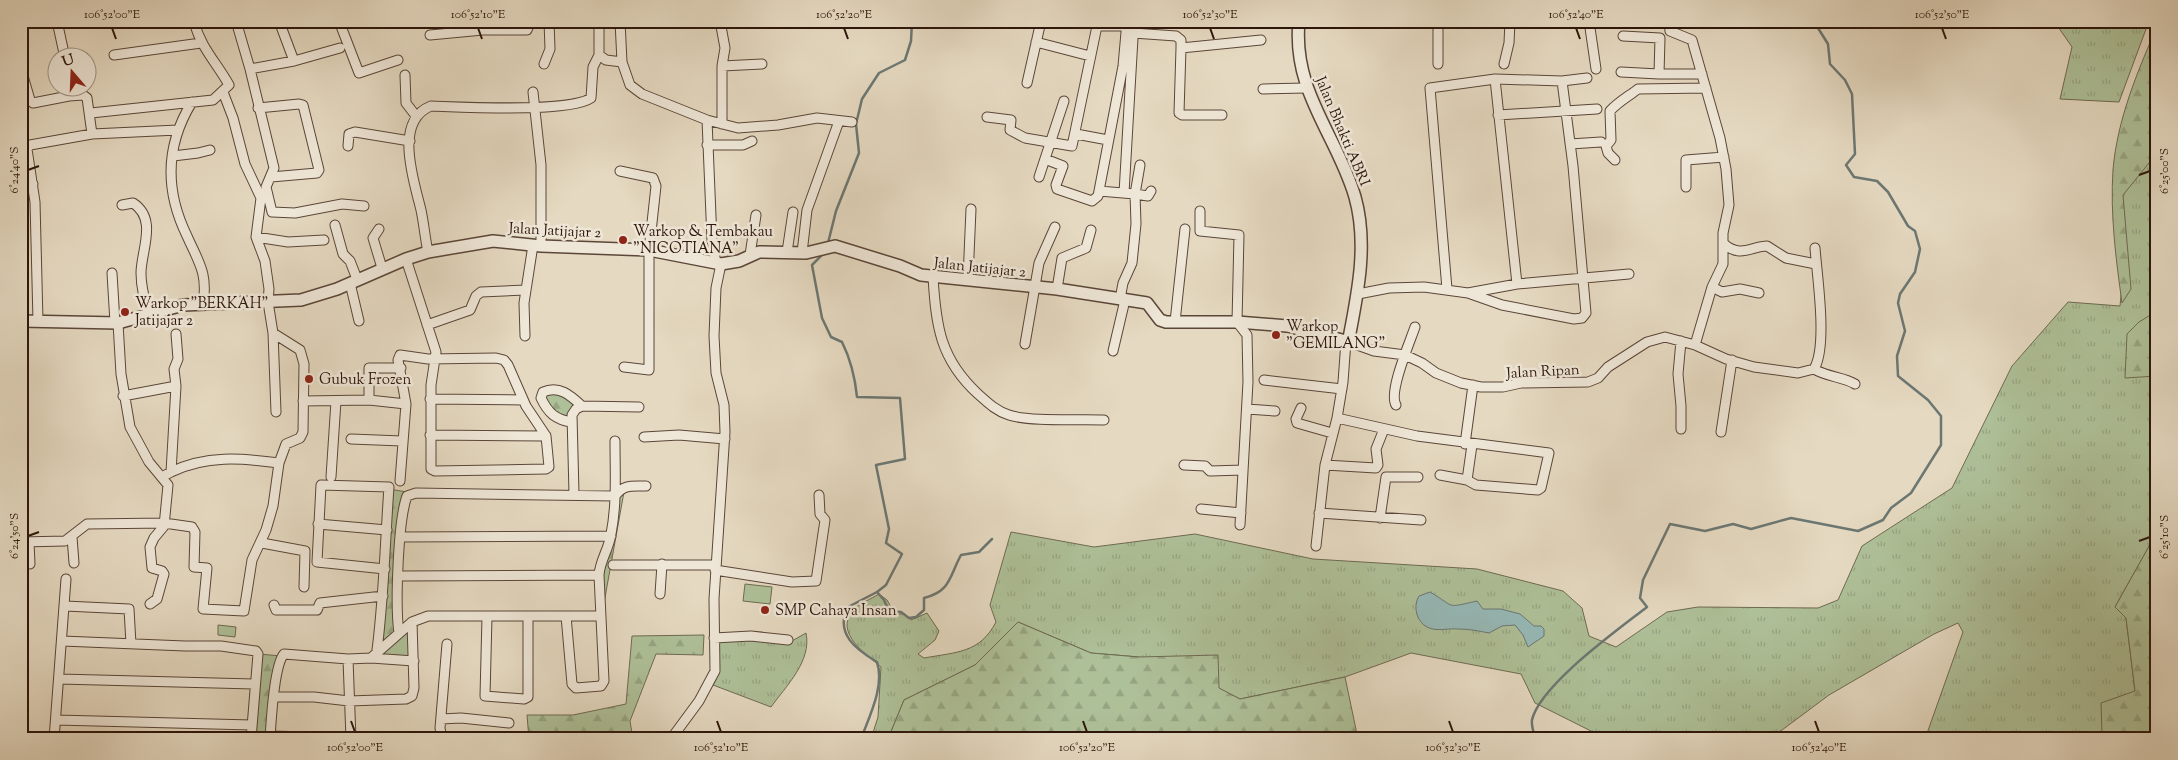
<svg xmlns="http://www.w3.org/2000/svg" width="2178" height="760" font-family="'Sorts Mill Goudy',serif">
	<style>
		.grass { fill: url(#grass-tufts); stroke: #6e6a52 }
		.forest { fill: url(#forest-firs); stroke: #6e6a52 }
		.pitch { fill: #aec098; stroke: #6e6a52 }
		.water { fill: #96b9b7; stroke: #6c7772 }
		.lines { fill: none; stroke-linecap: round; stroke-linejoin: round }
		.stream { stroke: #6c7772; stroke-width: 2.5 }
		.minor-casing { stroke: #5b4638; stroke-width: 11 }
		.tertiary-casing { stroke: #5b4638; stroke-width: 14 }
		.minor { stroke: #eee6d7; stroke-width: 9 }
		.tertiary { stroke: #eee6d7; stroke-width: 11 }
		.ticks { fill: none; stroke: #2d150b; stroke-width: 2 }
		.poi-dot { fill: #8f2418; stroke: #eee6d7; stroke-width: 2 }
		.labels { text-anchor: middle; stroke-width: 5; stroke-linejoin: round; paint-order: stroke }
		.street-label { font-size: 15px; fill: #2d150b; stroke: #eee6d7 }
		.poi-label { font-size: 15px; fill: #2d150b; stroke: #eee6d7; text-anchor: start }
		.neatline { fill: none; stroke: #2d150b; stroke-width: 2 }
		.ticks-label { font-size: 12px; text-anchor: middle; fill: #2d150b }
	</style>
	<defs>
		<pattern id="grass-tufts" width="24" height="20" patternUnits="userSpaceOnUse" patternTransform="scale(1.25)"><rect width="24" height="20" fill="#aec098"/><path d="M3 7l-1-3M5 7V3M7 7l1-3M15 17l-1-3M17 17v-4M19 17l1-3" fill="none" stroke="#96a482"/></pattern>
		<pattern id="forest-firs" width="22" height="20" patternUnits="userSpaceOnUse" patternTransform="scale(1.25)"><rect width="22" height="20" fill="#aec098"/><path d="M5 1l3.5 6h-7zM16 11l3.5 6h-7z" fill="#96a482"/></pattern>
	</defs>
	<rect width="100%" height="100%" fill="#e5d9c1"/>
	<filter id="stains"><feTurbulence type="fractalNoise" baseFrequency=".004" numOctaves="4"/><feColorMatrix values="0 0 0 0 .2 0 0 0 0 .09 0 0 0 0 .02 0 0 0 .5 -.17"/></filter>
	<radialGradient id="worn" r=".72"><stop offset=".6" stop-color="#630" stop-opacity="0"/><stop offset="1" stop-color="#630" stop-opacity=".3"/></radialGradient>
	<path class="grass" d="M2054,21h95l-30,81 -59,-3 12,-52z
		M2157,136v396l-42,75 11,11 9,73 -33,44 5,4h-182l38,-107 -5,-9 -24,11 -105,61 -55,41 -167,3 -72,-36 -14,-29 -110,-21 -66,24 -105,22 -22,-11 -79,-31 -48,-4 -73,-31 -43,43 -71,35 -16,39h-17l7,-22 3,-50c-15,-13 -46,-33 -29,-56 6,-7 19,-12 27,-17l8,6 8,14h10l6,6 16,-7 12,18 -4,9 -17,14 6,4c33,-6 56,-5 72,-36l-6,-17 21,-73 83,15 101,-13 118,25 164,10 86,22 19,17 7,28 27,11 51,-35 31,-5 120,1 20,-8 24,-54 90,-58 60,-122 56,-64 52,4 6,-60 -5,-70z
		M412,622l2,39 -43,-3z
		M806,633c6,28 -20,53 -35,74l-58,-22c9,-14 6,-30 5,-46l74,2z"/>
	<path class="forest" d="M2157,27v111l-2,2 2,13 -34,42 8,94 -9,14c-6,-43 -12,-89 -9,-133 4,-49 24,-98 44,-143z
		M2157,311v65l-32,2 2,-44 12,-12z
		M554,389l28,17 -10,16 -16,-4 -13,-26z
		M389,489l24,4 -8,9 -6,131 -22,17z
		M624,492l-20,111 -3,-45 14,-62z
		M2157,532v207h-50l-5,-4 -1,-32 34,-12 -9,-73 -11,-11z
		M1018,622l73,31 48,4 79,-2 1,33 21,11 105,-22 13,62h-470l16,-39 71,-35z
		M704,635l-1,20 -47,-1 -26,67 3,18h-104l-2,-24h46l53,-11 6,-68z
		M258,654l24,2 -12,83h-19z"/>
	<path class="pitch" d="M745,584l27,3 -2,17 -27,-3z
		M218,625l18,2 -1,10 -17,-2z"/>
	<path class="water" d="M1430,592c27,16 15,16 47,9l6,8h18l19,5 14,12h7l3,3v7l-16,11 -5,-12 -8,-10 -13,1 -13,7c-10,-2 -20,-4 -31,-4 -10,-1 -22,3 -31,-2 -11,-6 -14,-21 -8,-31z"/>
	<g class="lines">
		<path class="stream" d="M2157,138l-2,2 2,4
			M828,243l8,-32 23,-58 -3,-29 6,-25 17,-26 26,-13 6,-19 1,-20
			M824,253l-12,12 10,53 9,19 11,5c9,18 13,35 15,55l43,1 5,61 -29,6 13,64 -3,14 16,11 -16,31 -9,7 -29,15c-14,27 9,43 29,55 8,24 -8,55 -16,77
			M877,592l7,8 5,11 12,1 8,6 7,-1 8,-7v-12c27,-7 25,-21 37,-43l18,-3 13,-13
			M1535,739c-1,-6 -4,-14 -3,-19 8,-35 87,-91 115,-113l-7,-9 3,-18 27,-56 35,7 28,-7 18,5 40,-11 67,13 25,-11 8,-12 20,-15 30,-48v-29l-13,-16 -30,-24 -1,-20 8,-25 -7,-28 2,-9 15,-22 5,-23 -5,-18 -7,-5 -20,-34 -11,-11 -23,-4 -8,-12 9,-11 -3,-60 -7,-14 -15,-16 -2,-20 -10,-16 -8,-7"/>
		<g class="minor-casing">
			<path id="minor" d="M57,21l8,37
				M236,21l14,48 24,99 -8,19 6,25 23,1 47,-9 22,2
				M279,21l15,40
				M339,21l20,52 39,-13
				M599,21v34l7,5 16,2
				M620,21l2,41 8,23 12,9 65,26 5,120 4,23
				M720,21l5,27 -3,18v58
				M1438,21v43
				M1589,21l7,48
				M1669,21l1,10 22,9 28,98 6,31 3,36 -6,28v31l-11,23 -17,58
				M1133,33l43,3 5,4v8l80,-8
				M430,35l53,-5h44l4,-9
				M1623,36l37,2 -1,36h43
				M1036,42l54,14
				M1181,48l-2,65 3,2h40
				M114,55l87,-12
				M544,64l6,-15 -1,-28
				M1504,64l5,-21 1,-22
				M722,66l40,-2
				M21,69l9,31 3,3 36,-7
				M250,69l44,-8 46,-13
				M1621,72l38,2
				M405,75l1,28 10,13
				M1495,79l22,205
				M1562,81l25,-3
				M1027,83l14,-62
				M1263,89l43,-1
				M533,92l8,73v81
				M192,102c-27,44 -27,89 -5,134 12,27 21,37 16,69
				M258,108l41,-4 4,1 16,65 -2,3 -46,4
				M91,113l122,-13 16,-15c-12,-22 -29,-38 -35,-64
				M1498,115l99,-6
				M987,117l24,3 -1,10 15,8 47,8 25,-120h30l6,7v5l-9,155
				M707,120l31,8 40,-3 39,-7 35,4
				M92,134l86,-4
				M1076,134l32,6
				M1570,144l31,-2
				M707,145h36l9,-4
				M348,146l1,-12 6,-2 55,9
				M173,156l25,-3 12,-3
				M1045,159l18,7 -7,19 1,4 35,12 6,-5 25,-130 4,-45
				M1615,160l-7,-7 -2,-7 5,-6 -1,-29c8,-9 19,-15 28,-22l68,-1
				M1140,165l-5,29 13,2 3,-5
				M620,171l33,7 3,8 -7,64v120l-25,-3
				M1039,177l25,-76
				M21,185l12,-1
				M1686,187v-27l38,-3
				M1099,191l36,3 1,30 -4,39 -9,20 -3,16
				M122,205l11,-2c25,16 8,48 8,70 0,15 4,29 8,43
				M1200,211v20l39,4 -2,87 10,13 1,47 -8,143
				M335,225l8,29 7,7 7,18
				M379,229l-6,9 9,30
				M256,237l32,5 36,-2
				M1723,243c17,16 29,3 44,3l19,12 30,6
				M428,252c-3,-14 -4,-28 -7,-42 -7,-29 -28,-89 10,-104 31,1 138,7 160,-8l2,-31 6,-12
				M787,252l6,-40
				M802,253l5,-43 32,-89
				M750,255l6,-40
				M406,259l30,93 -5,33v84l4,2 111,-2 3,-2 -3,-31 -116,-1
				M112,273l3,50
				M933,277c3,49 7,82 45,117 9,8 18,17 31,21 21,7 70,4 95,5
				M968,279l3,-70
				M350,283l9,38
				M1712,287l10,5 18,-3 19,4
				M1057,289l5,-31 24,-10 5,-18
				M1447,289l-17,-201 65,-9 67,2 11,85 13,147 -4,5 -8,1 -72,-14 -34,-12
				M1358,294l31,-6 35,-1 44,6 49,-9 112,-10
				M38,321l-3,-119 -8,-53 3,-4 62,-11 -5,-36 -4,-3 -14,1 -1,-8
				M1175,322l10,-93
				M118,323l3,51 9,53 19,35 19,23 -4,41 -10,12 -4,9 2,21 10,3 2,3 -7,25 -7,5
				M427,325l43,-15 6,-14 5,-4 44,-2
				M273,333l3,79
				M525,336l-1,-33 9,-58
				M1681,341l-3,33 3,32v23
				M1025,344l14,-81 16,-36
				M1113,351l12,-51
				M1814,369c13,8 30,8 41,15
				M1264,380l78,9
				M123,396l53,-10
				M430,399l93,1
				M369,400v-32h32
				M303,401l66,-1 37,4
				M1396,405c-8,-13 14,-63 19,-78
				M1301,408l-5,11 1,4 35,10
				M1247,409l28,2
				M572,422c-16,-2 -24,-9 -31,-24l2,-6c16,-7 27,3 39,14
				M1721,432l11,-72
				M644,437l35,-2 46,4
				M351,439l51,2
				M1465,444l8,-59
				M1184,465l21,1 5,5 33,-1
				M1325,465l51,3 2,-3 -2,-16 8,-20
				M171,472c35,-17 70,-14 108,-9
				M1440,475l27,5 5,-35
				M162,477l9,-5 5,-86 -2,-17 4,-10 -2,-25
				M331,477l5,-76
				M1467,480l9,5 62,5 3,-2 8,-35 -132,-17 -80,-18 6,-36 3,-41 28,10 31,4 17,8 14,10 25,10 20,4h22l18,-4 67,-1 10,-4 10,-11 39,-25 18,-5 30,8 31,14 28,8 44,6 16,-4c14,-23 3,-93 1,-121
				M400,481l6,-77 -8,-44 2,-5 28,4 68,-1 8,2 4,5 18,41 20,30
				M574,494l-2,-79 4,-6 6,-3 57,1
				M615,496c9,-12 17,-10 31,-10
				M1201,509l40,4
				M1319,513l102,7
				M1380,518l6,-41h32
				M318,524l69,6
				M72,537l2,26
				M401,537l210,-1
				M21,542l44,-1 22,-17 77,-1 28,4 3,5 -1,35 13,1 -4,41 41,2 8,-51 14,-30 7,-24 6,-43 7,-19 14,-6 3,-6 1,-68 -4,-14 -27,-17 -5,-31 1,-13 -4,-28 -9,-24 5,-39 -16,-34 -12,-46 -10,-26
				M29,542l1,22
				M262,543l43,8 -1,36
				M1316,546l9,-81 12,-47
				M613,565h102
				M715,570l77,12 24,-1 9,-61 -5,-6 -1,-19
				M399,576l200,-1
				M660,594l2,-30
				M274,605l2,5h41l3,-7 63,-7
				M65,606l64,3 2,35
				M566,616l6,68 4,4 25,-2 3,-5 -5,-106c1,-15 10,-26 12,-41 6,-30 4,-63 4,-93
				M487,617l-2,79 39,3 4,-2v-80
				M399,633c-4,-27 -1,-113 8,-137l9,-3 199,3
				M714,638l37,-2 37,4
				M62,641l123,5h36l35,5 2,3 -7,85
				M377,650c7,-54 8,-108 12,-163l-68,-2 -4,77 68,7
				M371,658l41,-36 16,-6h172
				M348,659l3,80
				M59,679l195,5
				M274,697h40l35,4 57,-2 6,-3 2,-8 -2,-66
				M441,719l20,-1 48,5
				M56,720l196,5
				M270,736l81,2
				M54,739l12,-160
				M270,739c1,-17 4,-74 14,-85l64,5 23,-1 43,3
				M442,739l-2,-11 7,-84
				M671,739l28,-38 16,-30 -1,-72 11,-167 -1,-27 -8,-32 -2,-37 2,-48 5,-24"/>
		</g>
		<g class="tertiary-casing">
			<path id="tertiary" d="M21,321l97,2 65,-18 118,-5 36,-11 69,-30 22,-7 65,-11 48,5 108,4 72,14 18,-3 20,-9 47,1 29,-7 65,20 21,9 136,14 90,14 13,17 6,2h71l50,4 59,15 3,-3c9,-46 19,-95 6,-141 -18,-62 -63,-105 -56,-176"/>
		</g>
		<use href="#minor" class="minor"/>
		<use href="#tertiary" class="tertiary"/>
	</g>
	<path class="ticks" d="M112,28l4,11M478,28l4,11M844,28l4,11M1210,28l4,11M1576,28l4,11M1942,28l4,11M28,170l11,-4M2139,175l11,-4M28,536l11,-4M2139,541l11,-4M351,721l4,11M717,721l4,11M1083,721l4,11M1449,721l4,11M1815,721l4,11"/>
	<g class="poi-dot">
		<circle cx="623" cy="240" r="5"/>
		<circle cx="125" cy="312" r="5"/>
		<circle cx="1276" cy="335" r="5"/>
		<circle cx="309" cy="379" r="5"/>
		<circle cx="765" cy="610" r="5"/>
	</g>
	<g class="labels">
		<g class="street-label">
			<text transform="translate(1343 131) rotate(67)" y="5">Jalan Bhakti ABRI</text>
			<text transform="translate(555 230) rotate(3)" y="5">Jalan Jatijajar 2</text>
			<text transform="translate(980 267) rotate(6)" y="5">Jalan Jatijajar 2</text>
			<text transform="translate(1543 371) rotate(-3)" y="5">Jalan Ripan</text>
		</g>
		<g class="poi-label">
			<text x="633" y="236">Warkop &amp; Tembakau<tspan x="633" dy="17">"NICOTIANA"</tspan></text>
			<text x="135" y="308">Warkop "BERKAH"<tspan x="135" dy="17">Jatijajar 2</tspan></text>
			<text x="1286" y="331">Warkop<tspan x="1286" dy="17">"GEMILANG"</tspan></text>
			<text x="319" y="384">Gubuk Frozen</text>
			<text x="775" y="615">SMP Cahaya Insan</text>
		</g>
	</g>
	<rect width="2178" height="760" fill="none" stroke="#e5d9c1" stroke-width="55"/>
	<g transform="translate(72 72) rotate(341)"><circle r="24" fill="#eee6d7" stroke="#a19285"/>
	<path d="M0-4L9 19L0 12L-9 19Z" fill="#8f2418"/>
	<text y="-8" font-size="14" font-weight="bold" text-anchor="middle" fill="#2d150b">U</text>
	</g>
	<rect x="28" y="28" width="2122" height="704" class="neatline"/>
	<g class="ticks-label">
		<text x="112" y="18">106°52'00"E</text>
		<text x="478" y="18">106°52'10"E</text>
		<text x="844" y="18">106°52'20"E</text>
		<text x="1210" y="18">106°52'30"E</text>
		<text x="1576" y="18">106°52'40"E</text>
		<text x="1942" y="18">106°52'50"E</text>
		<text transform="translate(14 170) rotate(-90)" y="4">6°24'40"S</text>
		<text transform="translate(2164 171) rotate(-90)" y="4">6°25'00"S</text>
		<text transform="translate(14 536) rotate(-90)" y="4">6°24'50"S</text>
		<text transform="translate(2164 537) rotate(-90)" y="4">6°25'10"S</text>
		<text x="355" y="751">106°52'00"E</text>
		<text x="721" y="751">106°52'10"E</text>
		<text x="1087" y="751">106°52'20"E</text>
		<text x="1453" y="751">106°52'30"E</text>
		<text x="1819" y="751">106°52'40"E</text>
	</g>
	<rect width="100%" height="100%" filter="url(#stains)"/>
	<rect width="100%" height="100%" fill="url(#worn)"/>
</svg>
